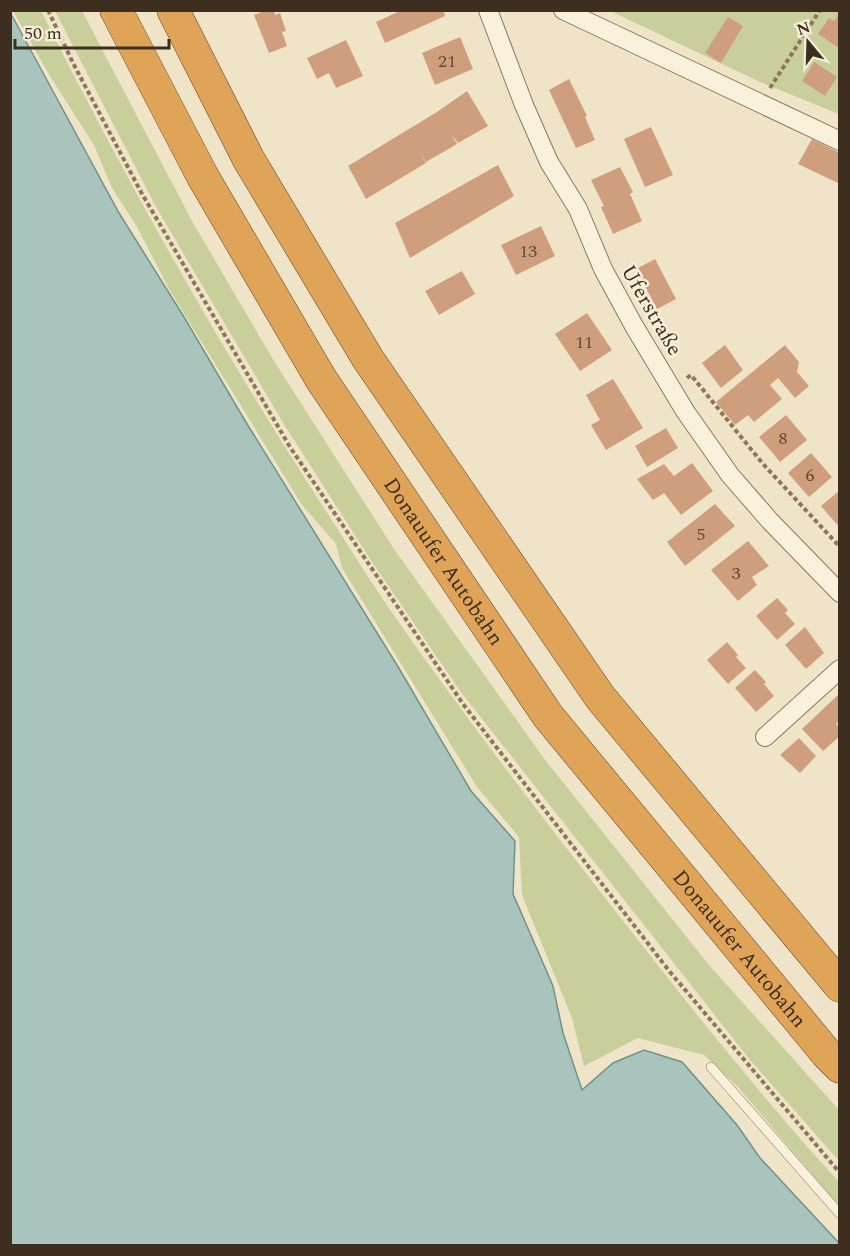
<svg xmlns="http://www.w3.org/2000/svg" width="850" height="1256" font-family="Spectral,serif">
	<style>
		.green { fill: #c9cf9b }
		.water { fill: #a9c4bc; stroke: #6f938a; stroke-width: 1.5 }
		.building { fill: #cf9f7d }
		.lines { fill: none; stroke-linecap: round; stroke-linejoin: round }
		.lane-casing { stroke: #8d765c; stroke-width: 10 }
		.street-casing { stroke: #8d765c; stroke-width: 20 }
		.highway-casing { stroke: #5b4430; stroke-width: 33 }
		.path { stroke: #8d765c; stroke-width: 4; stroke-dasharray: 4.5 3; stroke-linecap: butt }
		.lane { stroke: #faf1dc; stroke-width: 9 }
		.street { stroke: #faf1dc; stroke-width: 18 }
		.highway { stroke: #e0a458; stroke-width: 32 }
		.labels { text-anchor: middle; stroke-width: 5; stroke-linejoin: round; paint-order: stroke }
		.number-label { font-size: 18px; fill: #624a37 }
		.street-label { font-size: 21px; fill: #3d2e20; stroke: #f7eed8 }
	</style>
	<rect width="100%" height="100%" fill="#f0e4c8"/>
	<path class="green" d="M13,11h28c90,179 188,353 298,520 19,30 38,61 59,90 64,92 132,180 201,269 77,99 155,199 240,292v24l-101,-119 -34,-32 -66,-17 -54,28 -12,-48 -50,-123 -3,-58 -42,-50 -135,-219 -6,-24 -34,-39 -133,-216 -33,-64 -24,-37 -18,-43 -43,-67z
		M55,11h27l110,210 82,140 120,188 152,212 163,204 130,145v51l-89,-101 -290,-369 -88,-129 -87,-136 -129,-219z
		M610,11h229v103l-81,-33z"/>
	<path class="water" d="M10,12l109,201 65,104 60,102 153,246 74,126 44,50 -2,53 40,92 10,47 19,57 31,-27 31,-13 38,12 55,63 23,33 79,85v2h-828z"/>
	<path class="building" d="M267,10h7l1,5 5,-2 6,18 -4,1 5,14 -18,7 -15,-38z
		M402,10h41l2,6 -60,27 -9,-21z
		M840,13v34l-1,1 -21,-14 11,-16 5,3z
		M728,17l15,9 -22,37 -16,-10z
		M460,37l13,32 -38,16 -13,-32z
		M346,40l17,36 -27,12 -7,-15 -12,6 -10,-21z
		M814,62l23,15 -12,19 -23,-15z
		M569,79l18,37 -2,1 10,23 -19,8 -27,-58z
		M467,91l21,35 -30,17 -7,-9 6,10 -31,18 -8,-12 8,13 -60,36 -18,-33 89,-54z
		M651,127l22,48 -28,12 -21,-48z
		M812,139l28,14v31l-42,-20z
		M498,165l16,31 -104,62 -15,-35z
		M620,167l13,25 -3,2 12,27 -29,13 -12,-27 3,-1 -13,-26z
		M541,226l14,30 -39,19 -15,-30z
		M655,259l21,40 -19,10 -21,-40z
		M462,271l13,23 -36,21 -14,-24z
		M587,313l25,37 -32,21 -25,-37z
		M725,345l18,25 -22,18 -19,-25z
		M785,345l14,17 -2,10 12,14 -14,12 -17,-20 -8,7 12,14 -28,23 -6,-7 -13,10 -19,-23z
		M613,379l30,49 -37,22 -15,-25 9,-5 -14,-25z
		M786,415l21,25 -27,22 -21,-25z
		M666,428l12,20 -31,19 -12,-21z
		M811,453l21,24 -23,20 -21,-24z
		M692,463l21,28 -32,24 -17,-22 -11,7 -16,-21 27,-15 10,12z
		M840,490v38l-19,-22z
		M715,504l20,22 -50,40 -18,-24z
		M748,541l21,25 -17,11 5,8 -19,16 -27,-31z
		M777,598l11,12 -3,3 10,11 -18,16 -21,-24z
		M805,627l19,26 -18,16 -21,-24z
		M727,642l11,13 -2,2 10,11 -18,16 -21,-24z
		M755,670l11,12 -2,2 10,12 -18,16 -21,-24z
		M840,693v28l-4,3 4,4v8l-17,15 -21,-22z
		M799,738l17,18 -16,17 -20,-18z"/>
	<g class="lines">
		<g class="lane-casing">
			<path id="lane" d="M711,1067l129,147"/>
		</g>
		<g class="street-casing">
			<path id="street" d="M488,10l36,95 25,57 29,47 25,60 31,57 51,85 45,64 40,46 70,72
				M563,10l277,131
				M765,737l75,-68"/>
		</g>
		<g class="highway-casing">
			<g id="highway">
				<path id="s1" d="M116,10l87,167 118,202 227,337 279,338 13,13"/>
				<path d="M173,10l76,150 119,199 232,338 240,289"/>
			</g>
		</g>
		<path class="path" d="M48,10l25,53 68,129 149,255 173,257 207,268 170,201
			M770,88l50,-78
			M687,378l4,-3 72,89 77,83"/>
		<use href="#lane" class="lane"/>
		<use href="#street" class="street"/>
		<use href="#highway" class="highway"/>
	</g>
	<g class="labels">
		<g class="number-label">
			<text x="447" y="67">21</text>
			<text x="528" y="257">13</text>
			<text x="584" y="348">11</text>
			<text x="783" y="444">8</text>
			<text x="810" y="481">6</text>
			<text x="701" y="540">5</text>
			<text x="736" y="579">3</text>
		</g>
		<g class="street-label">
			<text transform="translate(652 310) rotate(60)" y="7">Uferstraße</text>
			<text dy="7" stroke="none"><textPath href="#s1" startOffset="642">Donauufer Autobahn</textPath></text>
			<text dy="7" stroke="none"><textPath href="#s1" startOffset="1130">Donauufer Autobahn</textPath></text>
		</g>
	</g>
	<rect width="850" height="1256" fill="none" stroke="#3d2e20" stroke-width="24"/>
	<g transform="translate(808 42) rotate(341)" stroke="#f7eed8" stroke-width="4.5" paint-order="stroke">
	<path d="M0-4.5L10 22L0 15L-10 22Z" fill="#3d2e20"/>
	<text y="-9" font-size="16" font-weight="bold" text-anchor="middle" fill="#3d2e20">N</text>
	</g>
	<path d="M15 39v9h154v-9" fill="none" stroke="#3d2e20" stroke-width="3"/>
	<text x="24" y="39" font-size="18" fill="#3d2e20" stroke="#f7eed8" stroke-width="4.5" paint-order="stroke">50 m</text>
</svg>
